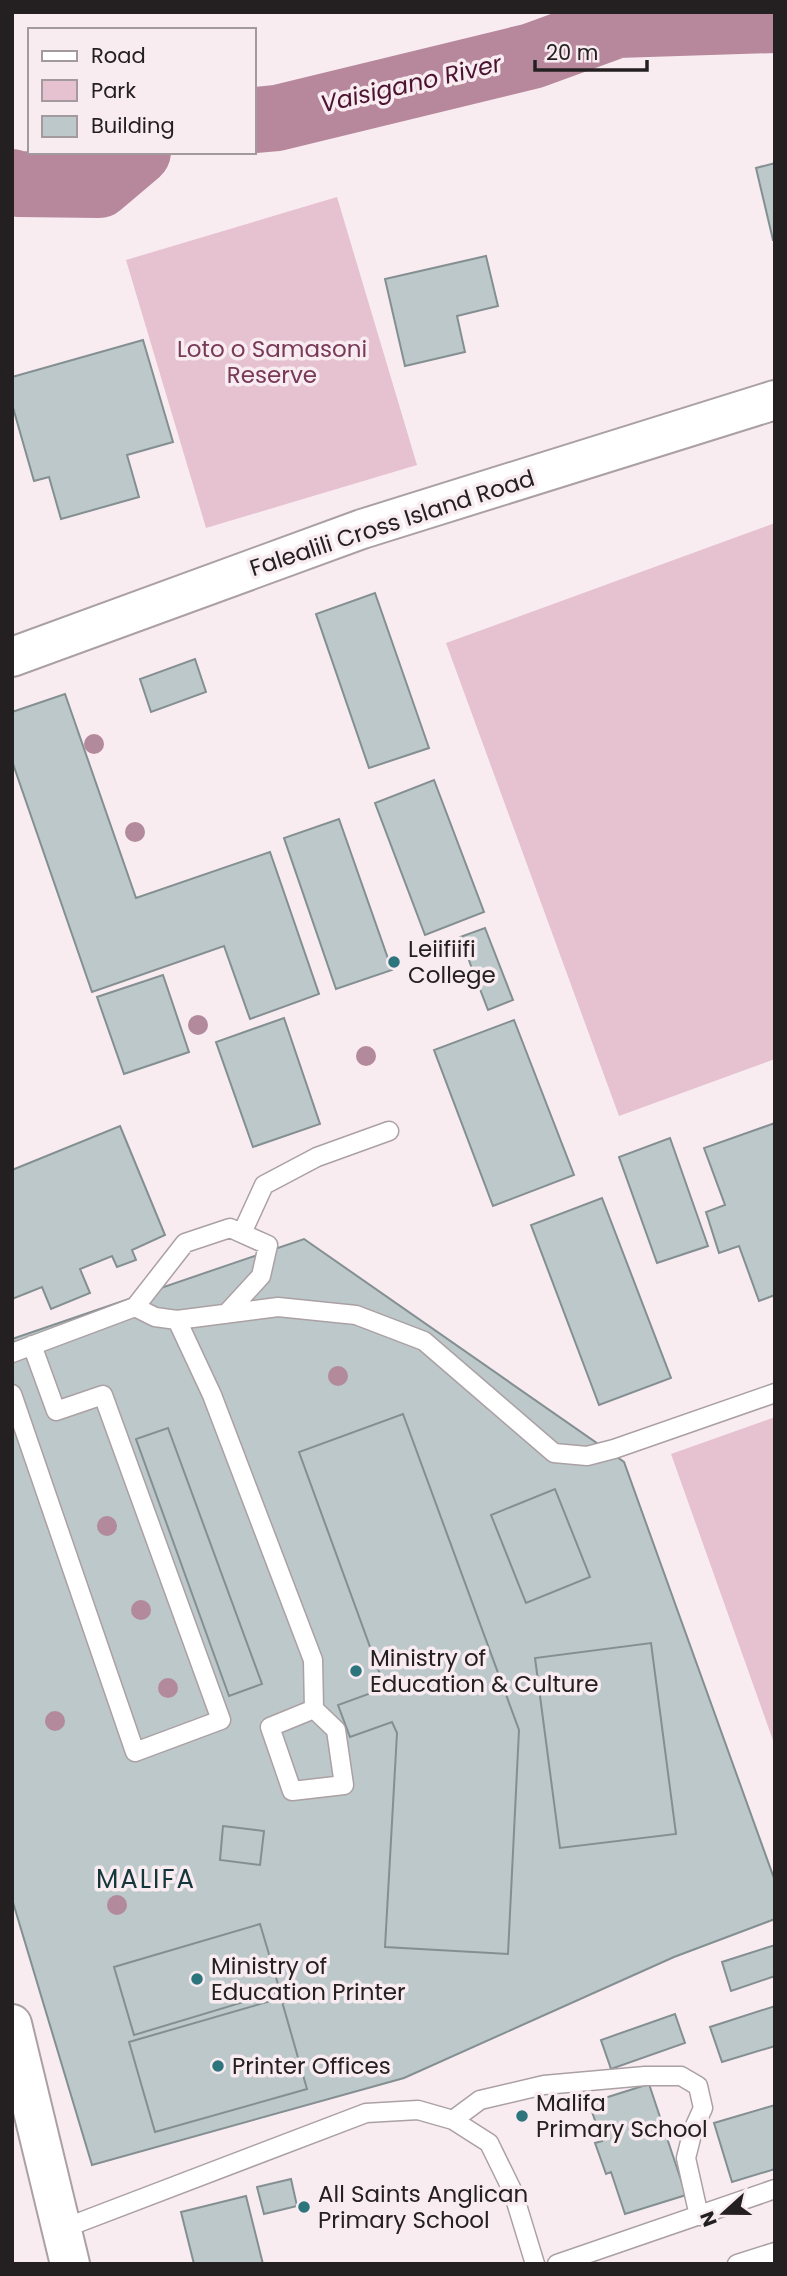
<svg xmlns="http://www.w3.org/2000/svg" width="787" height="2276" font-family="Poppins,sans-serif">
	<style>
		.green { fill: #e6c1d0 }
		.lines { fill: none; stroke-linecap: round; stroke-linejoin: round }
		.river { stroke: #b7889b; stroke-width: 66 }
		.building { fill: #bcc8ca; stroke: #848f91; stroke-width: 2 }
		.service-casing { stroke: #aba0a4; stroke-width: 21 }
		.primary-casing { stroke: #aba0a4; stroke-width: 42 }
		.service { stroke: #fff; stroke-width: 18 }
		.primary { stroke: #fff; stroke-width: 38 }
		.tree { fill: #b28a9c }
		.poi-dot { fill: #2c757d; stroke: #f8ecf1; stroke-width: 2.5 }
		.labels { text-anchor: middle; stroke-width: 7; stroke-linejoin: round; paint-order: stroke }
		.park-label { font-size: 23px; fill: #783a57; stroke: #f8ecf1 }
		.street-label { font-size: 23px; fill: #242021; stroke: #f8ecf1 }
		.poi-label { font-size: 23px; fill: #242021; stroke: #f8ecf1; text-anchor: start }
		.water-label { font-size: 24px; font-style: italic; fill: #4c1330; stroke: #f8ecf1 }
		.quarter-label { font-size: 26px; letter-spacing: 2px; fill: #15373b; stroke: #f8ecf1 }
	</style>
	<rect width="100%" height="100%" fill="#f8ecf1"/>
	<path class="green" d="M337,197l80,268 -211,63 -80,-268z
		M775,523v536l-156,57 -173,-473z
		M775,1417v329l-104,-292z"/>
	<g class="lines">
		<path class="river" d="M254,120l23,-2 255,-62 85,-31 158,-5
			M12,182l6,2 81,1 39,-33"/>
	</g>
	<path class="building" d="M775,163v77h-2l-17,-72z
		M486,256l12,50 -41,10 8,36 -60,14 -20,-87z
		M143,340l30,102 -46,13 12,42 -78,22 -12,-42 -15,4 -22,-77v-27z
		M375,593l54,155 -60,20 -53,-154z
		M195,659l11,33 -55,20 -11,-33z
		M65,694l71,204 134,-46 49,142 -69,25 -26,-73 -132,46 -80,-231v-49z
		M434,780l50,132 -59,23 -50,-132z
		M339,819l53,151 -56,19 -52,-151z
		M485,928l28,72 -25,10 -28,-73z
		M163,975l26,77 -65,22 -27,-77z
		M284,1018l36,106 -67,23 -37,-105z
		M514,1020l60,155 -81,31 -59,-156z
		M775,1123v172l-16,6 -20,-55 -20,7 -13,-41 19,-7 -21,-57z
		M120,1126l45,109 -33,15 4,10 -19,7 -5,-11 -32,13 10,24 -39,16 -9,-22 -30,12v-129z
		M670,1138l38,108 -51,17 -38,-106z
		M602,1198l69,180 -72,27 -68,-180z
		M304,1239l320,223 151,419v38l-101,38 -270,121 -312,87 -80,-266v-560z
		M403,1414l116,316 -11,224 -123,-7 12,-214 -5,-11 -42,15 -12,-32 47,-17 -86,-236z
		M168,1428l94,256 -33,12 -93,-257z
		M555,1489l35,88 -64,26 -35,-88z
		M651,1643l25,191 -116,14 -25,-190z
		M223,1826l41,5 -4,34 -40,-5z
		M260,1924l20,67 -146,44 -20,-68z
		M775,1945v31l-44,15 -9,-29z
		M281,1998l26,91 -152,43 -26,-90z
		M775,2006v40l-53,16 -12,-35z
		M675,2014l10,29 -74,26 -10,-29z
		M649,2084l37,111 -61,19 -14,-42 -5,2 -11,-31 7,-2 -13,-38z
		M775,2105v64l-43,13 -18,-59z
		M291,2179l6,27 -33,8 -7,-27z
		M246,2196l17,68h-69l-13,-52z"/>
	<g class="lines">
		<g class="service-casing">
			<path id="service" d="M242,1233l22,-48 53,-28 72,-26
				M135,1307l50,-64 45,-15 38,17 -7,31 -35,38
				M177,1320l35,75 101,265 1,49 22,21 8,55 -52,6 -22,-64 44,-18
				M12,1353l123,-46 20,10 22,3 101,-13 78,8 68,26 130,112 33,3 27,-7 161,-56
				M12,1394l123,358 86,-32 -118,-325 -47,16 -24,-66
				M453,2120l27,-20 64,-15 101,-9h36l17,10 5,22 -10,22 -7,28 13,58
				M62,2229l304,-116 52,-3 35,10 36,23 24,49 22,72
				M557,2264l218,-75
				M737,2264l38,-12"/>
		</g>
		<g class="primary-casing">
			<path id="primary" d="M12,657l350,-128 413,-129
				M12,2024l58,240"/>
		</g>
		<use href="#service" class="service"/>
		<use href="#primary" class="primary"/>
	</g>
	<g class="tree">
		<circle cx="94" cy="744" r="10"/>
		<circle cx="135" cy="832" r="10"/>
		<circle cx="198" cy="1025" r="10"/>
		<circle cx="366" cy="1056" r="10"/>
		<circle cx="338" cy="1376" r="10"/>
		<circle cx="107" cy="1526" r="10"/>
		<circle cx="141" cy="1610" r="10"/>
		<circle cx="168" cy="1688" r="10"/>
		<circle cx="55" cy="1721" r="10"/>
		<circle cx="117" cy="1905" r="10"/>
	</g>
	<g class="poi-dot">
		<circle cx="394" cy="962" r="7"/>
		<circle cx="356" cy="1671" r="7"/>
		<circle cx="197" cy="1979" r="7"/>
		<circle cx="218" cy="2066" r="7"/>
		<circle cx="522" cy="2116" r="7"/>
		<circle cx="304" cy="2207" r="7"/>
	</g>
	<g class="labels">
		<g class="park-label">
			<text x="272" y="357">Loto o Samasoni<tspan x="272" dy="26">Reserve</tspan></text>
		</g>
		<g class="street-label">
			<text transform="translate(392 523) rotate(-18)" y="8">Falealili Cross Island Road</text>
		</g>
		<g class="poi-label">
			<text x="408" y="957">Leiifiifi<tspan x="408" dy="26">College</tspan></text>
			<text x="370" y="1666">Ministry of<tspan x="370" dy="26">Education &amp; Culture</tspan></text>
			<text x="211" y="1974">Ministry of<tspan x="211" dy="26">Education Printer</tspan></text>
			<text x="232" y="2074">Printer Offices</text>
			<text x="536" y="2111">Malifa<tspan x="536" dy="26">Primary School</tspan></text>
			<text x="318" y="2202">All Saints Anglican<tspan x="318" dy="26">Primary School</tspan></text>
		</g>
		<g class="water-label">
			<text transform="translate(411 84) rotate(-13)" y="8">Vaisigano River</text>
		</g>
		<g class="quarter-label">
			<text x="146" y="1888">MALIFA</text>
		</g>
	</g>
	<rect width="787" height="2276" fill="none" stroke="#242021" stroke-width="28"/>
	<rect x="28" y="28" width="228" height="126" fill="#f8ecf1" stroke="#a39a9e" stroke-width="2"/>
	<rect x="42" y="51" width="35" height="10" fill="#ffffff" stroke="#a39a9e" stroke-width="2"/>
	<text x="91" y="63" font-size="21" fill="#242021">Road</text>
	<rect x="42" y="80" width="35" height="21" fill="#e6c1d0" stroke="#a39a9e" stroke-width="2"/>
	<text x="91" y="98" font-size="21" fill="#242021">Park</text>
	<rect x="42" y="116" width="35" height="21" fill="#bcc8ca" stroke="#a39a9e" stroke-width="2"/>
	<text x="91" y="133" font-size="21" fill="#242021">Building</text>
	<g transform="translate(724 2213) rotate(249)" stroke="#f8ecf1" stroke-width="5" paint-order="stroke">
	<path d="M0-5L12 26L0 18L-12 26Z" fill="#242021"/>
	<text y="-10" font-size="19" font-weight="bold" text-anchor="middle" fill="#242021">N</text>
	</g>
	<path d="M535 60v10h112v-10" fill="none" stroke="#242021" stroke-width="3.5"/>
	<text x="546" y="60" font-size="21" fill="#242021" stroke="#f8ecf1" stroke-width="5" paint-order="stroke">20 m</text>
</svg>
